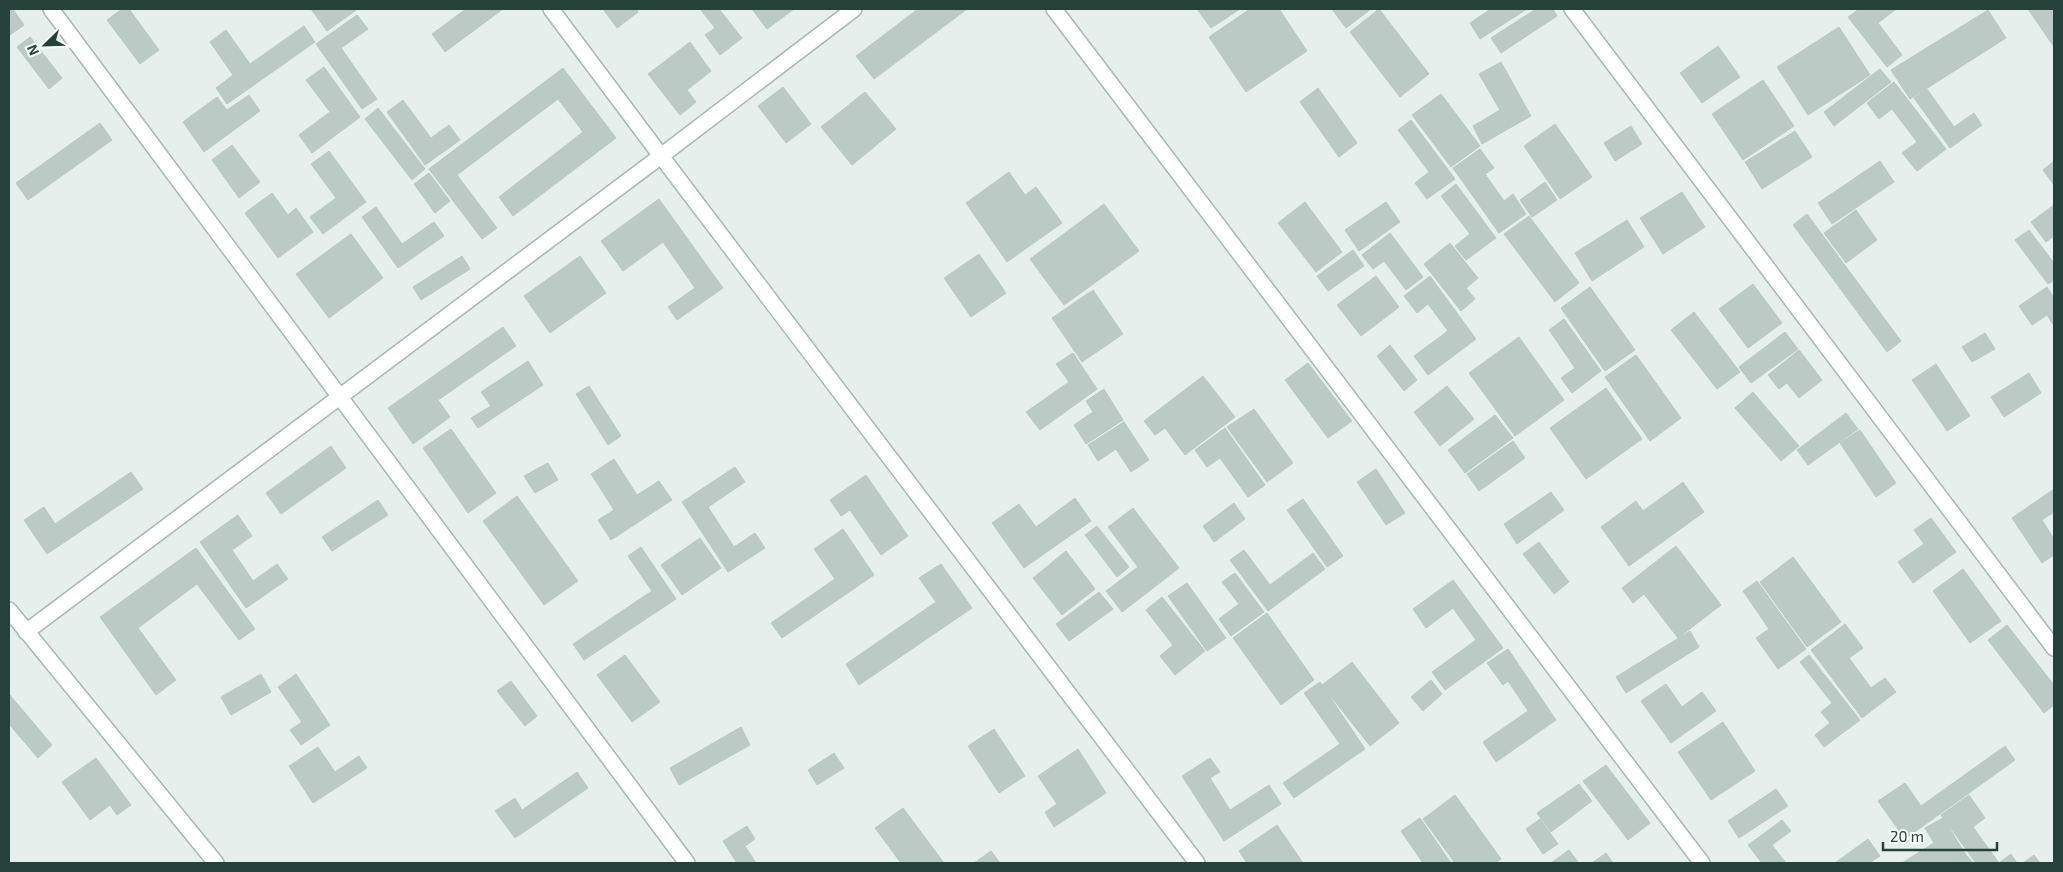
<svg xmlns="http://www.w3.org/2000/svg" width="2063" height="872" font-family="'Exo 2',sans-serif">
	<style>
		.building { fill: #bbcac4; stroke: #b8c9c2 }
		.lines { fill: none; stroke-linecap: round; stroke-linejoin: round }
		.minor-casing { stroke: #a8b8b2; stroke-width: 18 }
		.minor { stroke: #fff; stroke-width: 15 }
	</style>
	<rect width="100%" height="100%" fill="#e6efeb"/>
	<path class="building" d="M9,9h4l11,16 -14,10z
		M122,9h7l30,41 -19,14 -33,-44z
		M311,9h44l1,1 -29,21z
		M466,9h37l-58,43 -13,-18z
		M603,9h33l2,3 -21,16z
		M700,9h19l23,29 -22,17 -15,-20 10,-7z
		M752,9h42l-27,20z
		M918,9h49l-93,70 -18,-23z
		M1197,9h43l-29,19z
		M1250,9h29l28,42 -61,41 -37,-55z
		M1332,9h39l-25,19z
		M1379,9l50,65 -29,23 -50,-65z
		M1491,9h36l-47,30 -10,-16z
		M1536,9h17l4,7 -56,37 -10,-15z
		M1859,9h37l-18,14 24,32 -15,12 -39,-50z
		M2028,9h26v38z
		M1988,10l18,28 -96,61 -19,-29z
		M357,15l11,14 -27,19 36,51 -15,10 -46,-65z
		M304,26l11,16 -88,62 -11,-16 17,-13 -23,-33 16,-12 24,34z
		M1839,27l31,48 -62,40 -31,-48z
		M30,37l32,41 -13,11 -32,-42z
		M690,42l21,29 -24,19 9,12 -16,13 -32,-41z
		M1718,46l22,31 -38,26 -22,-30z
		M1501,62l30,54 -49,28 -9,-18 27,-16 -21,-36z
		M324,67l36,50 -48,36 -13,-18 31,-23 -24,-32z
		M563,68l53,70 -103,78 -14,-19 84,-65 -25,-33 -101,76 40,53 -15,11 -53,-70z
		M1880,69l11,13 -57,44 -10,-14z
		M1763,80l31,46 -51,34 -31,-46z
		M1894,82l52,67 -29,22 -15,-18 15,-11 -25,-33 -13,10 -12,-16z
		M783,87l28,37 -25,19 -28,-37z
		M1318,88l39,55 -18,14 -39,-55z
		M1927,89l27,38 20,-14 8,12 -32,23 -36,-50z
		M865,92l31,37 -44,36 -31,-38z
		M1441,94l39,52 -29,21 -39,-52z
		M249,95l11,16 -56,41 -21,-30 34,-25 10,13z
		M403,100l28,38 18,-13 11,15 -35,25 -38,-53z
		M378,108l47,61 -13,11 -47,-61z
		M1411,120l44,59 -28,20 -12,-16 14,-11 -31,-42z
		M100,123l12,17 -84,60 -12,-17z
		M1555,124l37,53 -32,22 -36,-53z
		M1631,126l11,18 -27,17 -11,-18z
		M1795,131l17,26 -50,32 -17,-27z
		M232,145l28,37 -21,16 -27,-38z
		M1480,149l14,19 -9,6 19,27 9,-7 13,20 -27,19 -46,-65z
		M329,151l37,51 -43,32 -13,-17 26,-19 -25,-34z
		M1880,161l14,21 -62,42 -14,-21z
		M2054,161v24l-11,-15z
		M1009,172l16,23 11,-8 26,36 -55,39 -41,-59z
		M429,173l21,28 -15,12 -21,-29z
		M1545,182l12,18 -25,17 -12,-17z
		M1456,184l40,54 -30,22 -11,-14 15,-12 -29,-38z
		M1682,192l23,35 -42,27 -23,-36z
		M272,193l16,22 8,-7 17,24 -35,26 -33,-45z
		M659,199l64,89 -46,32 -9,-13 27,-19 -32,-46 -40,29 -22,-30z
		M1305,202l37,50 -26,20 -38,-49z
		M1386,202l14,20 -41,29 -14,-21z
		M1104,204l35,47 -75,54 -34,-46z
		M2054,205v31l-8,6 -15,-20z
		M376,207l26,37 32,-22 10,14 -46,32 -36,-51z
		M1856,210l21,30 -31,23 -22,-30z
		M1807,214l94,127 -14,11 -94,-127z
		M1529,216l50,67 -24,19 -51,-68z
		M1627,220l17,27 -52,34 -17,-28z
		M2029,230l25,33v17l-6,4 -33,-44z
		M1390,233l33,44 -17,13 -22,-29 -11,8 -11,-14z
		M351,234l32,44 -54,40 -33,-44z
		M1450,243l28,35 -12,10 9,11 -14,12 -37,-47z
		M1353,250l11,16 -36,25 -11,-15z
		M979,254l27,39 -35,24 -27,-39z
		M462,256l8,13 -49,31 -8,-13z
		M580,256l26,37 -56,40 -26,-37z
		M1376,276l23,31 -38,29 -24,-31z
		M1430,276l46,63 -48,36 -14,-19 34,-25 -20,-27 -11,9 -13,-17z
		M1753,284l29,39 -34,25 -29,-39z
		M1590,287l45,63 -30,21 -44,-63z
		M2047,287l7,11v28l-7,-11 -15,10 -13,-19z
		M1093,290l30,44 -41,28 -30,-44z
		M1694,312l46,60 -23,17 -46,-59z
		M1564,319l37,52 -29,22 -11,-15 14,-10 -26,-38z
		M503,327l13,19 -78,54 12,17 -37,27 -25,-36z
		M1785,332l13,17 -47,34 -12,-16z
		M1985,333l10,16 -23,13 -10,-15z
		M1519,337l45,63 -49,36 -46,-63z
		M1390,345l27,35 -13,11 -27,-35z
		M1799,350l23,30 -23,18 -12,-15 -8,6 -11,-14z
		M1073,353l24,36 -57,41 -14,-18 43,-30 -13,-18z
		M1636,355l45,63 -31,23 -45,-64z
		M528,361l15,24 -65,43 -7,-10 20,-12 -10,-14z
		M1308,363l44,58 -24,17 -43,-58z
		M1936,364l34,52 -23,15 -35,-51z
		M2029,373l12,20 -37,24 -13,-20z
		M1203,376l32,41 -50,38 -20,-27 -10,7 -11,-14z
		M589,386l32,50 -13,9 -32,-51z
		M1447,386l27,33 -34,27 -26,-34z
		M1606,388l36,51 -56,40 -36,-51z
		M1104,389l19,31 -37,24 -12,-19 19,-13 -7,-11z
		M1753,392l46,54 -18,15 -46,-53z
		M1254,409l39,54 -26,19 -40,-55z
		M1846,413l12,16 -50,36 -11,-15z
		M1495,415l18,23 -48,35 -17,-23z
		M1124,422l25,38 -18,12 -15,-23 -18,12 -10,-16z
		M1225,428l40,57 -17,12 -28,-39 -13,9 -12,-17z
		M451,429l45,64 -28,20 -45,-65z
		M1860,430l36,53 -20,14 -36,-54z
		M1513,441l12,17 -46,33 -12,-17z
		M331,446l15,22 -65,46 -15,-21z
		M614,459l23,36 22,-14 13,19 -61,40 -13,-20 16,-10 -23,-36z
		M548,463l10,17 -23,13 -11,-17z
		M735,467l10,15 -37,25 26,40 21,-14 10,15 -37,24 -46,-70z
		M1376,469l29,44 -19,12 -29,-43z
		M131,472l12,17 -96,65 -23,-34 20,-13 11,17z
		M866,475l42,61 -27,19 -31,-45 -9,6 -11,-16z
		M1683,482l21,30 -75,54 -28,-39 35,-26 7,10z
		M2054,489v23l-12,8 12,19v16l-12,8 -30,-45z
		M1551,492l13,18 -47,34 -13,-20z
		M517,496l61,85 -34,24 -61,-84z
		M1075,498l16,23 -67,47 -32,-45 27,-19 17,23z
		M1303,499l40,57 -16,11 -40,-57z
		M378,500l10,15 -56,36 -10,-14z
		M1234,503l11,16 -31,23 -11,-16z
		M1133,508l46,60 -57,44 -16,-21 32,-24 -30,-40z
		M238,515l14,21 -20,14 21,31 24,-17 11,15 -42,29 -46,-66z
		M1931,518l25,34 -43,31 -15,-21 26,-18 -10,-14z
		M1097,526l32,41 -12,10 -32,-42z
		M843,529l31,46 -92,63 -11,-15 64,-44 -21,-30z
		M700,538l21,30 -39,27 -21,-30z
		M1539,542l30,40 -15,12 -31,-40z
		M1676,546l45,59 -43,33 -34,-44 -11,9 -11,-15z
		M641,547l35,52 -92,61 -11,-16 79,-53 -24,-35z
		M196,548l59,81 -16,11 -42,-56 -59,44 38,52 -20,15 -56,-78z
		M1244,550l26,35 43,-32 12,16 -57,42 -38,-51z
		M1066,551l29,38 -33,26 -29,-37z
		M1793,557l48,65 -34,25 -47,-65z
		M941,564l31,44 -113,77 -13,-21 90,-62 -17,-24z
		M1963,569l38,52 -31,22 -37,-52z
		M1235,573l29,39 -33,24 -12,-17 20,-15 -17,-22z
		M1453,580l50,68 -58,42 -13,-18 44,-32 -23,-32 -27,20 -13,-19z
		M1757,581l49,68 -28,20 -22,-31 13,-9 -26,-38z
		M1187,583l39,55 -19,13 -39,-55z
		M1099,592l14,17 -44,32 -13,-17z
		M1162,597l43,54 -30,24 -15,-19 13,-11 -27,-35z
		M1267,613l47,67 -33,25 -48,-67z
		M1845,624l18,24 -14,10 22,30 14,-10 11,14 -34,26 -51,-68z
		M2007,625l47,60v20l-10,8 -56,-73z
		M1690,631l9,16 -73,46 -10,-16z
		M1508,649l48,71 -60,42 -13,-20 45,-31 -20,-30 -5,4 -16,-22z
		M625,655l35,47 -28,20 -35,-47z
		M1809,655l51,65 -36,27 -9,-12 15,-12 -9,-11 11,-9 -32,-41z
		M1352,662l47,61 -29,23 -48,-61z
		M261,674l10,18 -40,23 -10,-18z
		M296,674l34,51 -29,20 -11,-15 12,-8 -24,-35z
		M1431,680l11,14 -19,17 -12,-14z
		M511,681l26,35 -12,10 -28,-35z
		M1320,682l45,67 -71,49 -11,-15 57,-39 -36,-51z
		M1666,684l16,23 20,-15 14,19 -45,32 -30,-42z
		M9,694l43,51 -14,13 -29,-34z
		M1723,722l32,49 -44,29 -33,-48z
		M741,727l9,18 -71,40 -9,-17z
		M994,729l31,47 -26,17 -31,-47z
		M2005,746l10,14 -110,79 -27,-38 27,-18 16,23z
		M318,747l17,25 24,-16 8,12 -54,35 -24,-37z
		M1078,749l28,44 -52,34 -9,-15 12,-8 -19,-28z
		M834,753l10,15 -27,17 -9,-15z
		M96,758l35,47 -14,10 -7,-10 -20,15 -28,-38z
		M1210,758l10,14 -10,6 20,32 39,-25 12,19 -57,37 -42,-65z
		M1606,765l44,58 -22,17 -45,-59z
		M577,772l11,16 -73,50 -20,-27 20,-13 7,12z
		M1579,784l13,17 -41,31 -14,-19z
		M1776,789l12,17 -49,32 -11,-17z
		M1455,795l46,64 -6,4h-40l-32,-44z
		M1969,795l16,23 -12,9 26,36 12,-9 6,9h-41l-35,-48z
		M903,808l41,55h-43l-26,-35z
		M1420,818l31,45h-28l-22,-32z
		M1943,818l23,37 -13,8h-51l32,-20 -9,-15z
		M1540,819l18,25 -15,10 -17,-25z
		M1782,820l9,11 -19,14 14,18h-24l-14,-18z
		M1277,825l26,38h-56l-8,-12z
		M747,826l8,13 -10,7 11,17h-19l-14,-22z
		M1868,839l12,17 -11,7h-34z
		M1569,850l10,13h-28z
		M991,851l9,12h-26z
		M1606,853l7,10h-21z
		M1966,855l7,8h-19z
		M2034,855l6,8h-17z"/>
	<g class="lines">
		<g class="minor-casing">
			<path id="minor" d="M51,9l636,854
				M551,9l110,147 536,707
				M1054,9l648,854
				M1572,9l482,639
				M9,610l207,253
				M26,632l635,-476 193,-147"/>
		</g>
		<use href="#minor" class="minor"/>
	</g>
	<rect width="2063" height="872" fill="none" stroke="#24423a" stroke-width="20"/>
	<g transform="translate(45 45) rotate(247)" stroke="#f7fbf9" stroke-width="4" paint-order="stroke">
	<path d="M0-4L9 19L0 12L-9 19Z" fill="#24423a"/>
	<text y="-8" font-size="14" font-weight="bold" text-anchor="middle" fill="#24423a">N</text>
	</g>
	<path d="M1883 842v8h114v-8" fill="none" stroke="#24423a" stroke-width="2.5"/>
	<text x="1890" y="842" font-size="15" fill="#24423a" stroke="#f7fbf9" stroke-width="4" paint-order="stroke">20 m</text>
</svg>
